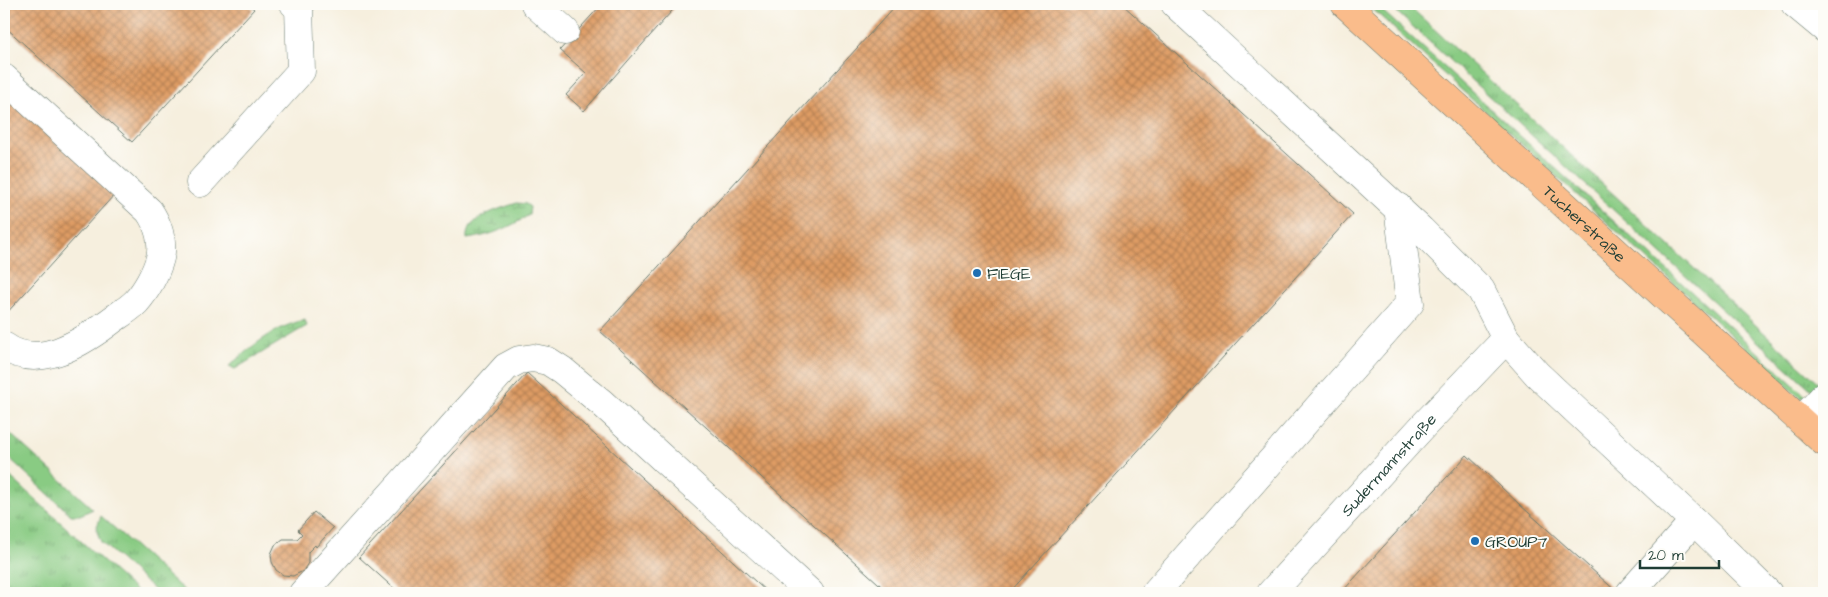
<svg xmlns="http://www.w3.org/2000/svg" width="1828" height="597" font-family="'Architects Daughter',sans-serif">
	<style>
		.grass { fill: url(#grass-tufts); stroke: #54845c }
		.wetland { fill: url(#wetland-marsh); stroke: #54845c }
		.building { fill: url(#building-cross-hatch) }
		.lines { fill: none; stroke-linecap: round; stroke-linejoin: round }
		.minor-casing { stroke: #6a7b70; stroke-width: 29 }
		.major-casing { stroke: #6a7b70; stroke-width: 29 }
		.minor { stroke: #fff; stroke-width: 28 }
		.major { stroke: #fabc8b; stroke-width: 28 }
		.poi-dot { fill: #1f6fb2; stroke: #fdfcf7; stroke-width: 2 }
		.labels { text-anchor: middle; stroke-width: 4; stroke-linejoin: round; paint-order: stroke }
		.street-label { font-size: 16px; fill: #1f3d34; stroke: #fdfcf7 }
		.poi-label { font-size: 16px; fill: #1f3d34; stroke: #fdfcf7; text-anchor: start }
	</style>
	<defs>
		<pattern id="grass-tufts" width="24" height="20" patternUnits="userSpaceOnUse" patternTransform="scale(1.25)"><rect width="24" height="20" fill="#89cb83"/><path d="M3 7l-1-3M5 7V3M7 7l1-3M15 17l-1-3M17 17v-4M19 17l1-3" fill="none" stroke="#6fa66c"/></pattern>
		<pattern id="wetland-marsh" width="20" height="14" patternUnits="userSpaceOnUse" patternTransform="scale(1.25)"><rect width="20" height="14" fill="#89cb83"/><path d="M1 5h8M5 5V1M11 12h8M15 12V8" fill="none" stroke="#6fa66c"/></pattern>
		<pattern id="building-cross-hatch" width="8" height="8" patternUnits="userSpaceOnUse" patternTransform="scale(1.25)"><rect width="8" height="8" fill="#de9b64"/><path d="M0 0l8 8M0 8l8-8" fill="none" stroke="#b38053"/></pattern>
	</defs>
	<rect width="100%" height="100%" fill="#fdfcf7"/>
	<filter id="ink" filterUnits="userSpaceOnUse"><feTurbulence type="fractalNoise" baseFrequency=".02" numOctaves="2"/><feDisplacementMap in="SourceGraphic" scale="10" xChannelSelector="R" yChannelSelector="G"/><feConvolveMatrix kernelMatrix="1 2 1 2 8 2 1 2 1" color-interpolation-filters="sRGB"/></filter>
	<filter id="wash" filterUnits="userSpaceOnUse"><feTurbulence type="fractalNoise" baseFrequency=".0096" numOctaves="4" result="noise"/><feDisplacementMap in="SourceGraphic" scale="20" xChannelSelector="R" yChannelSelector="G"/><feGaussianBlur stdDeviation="1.12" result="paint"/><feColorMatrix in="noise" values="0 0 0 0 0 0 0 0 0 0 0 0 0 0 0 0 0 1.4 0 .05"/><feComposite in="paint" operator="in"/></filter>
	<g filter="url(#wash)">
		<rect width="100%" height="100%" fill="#f6efde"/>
		<path class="grass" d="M1367,4h8l432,393 -7,1z
			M1388,4h19l417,384v13l-87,-78z
			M4,428l89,81 -13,6h-9l-67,-62z
			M4,471l134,122h-134z
			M101,516l86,77h-29l-57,-51 -5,-13z"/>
		<path class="wetland" d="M517,203l9,1 4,3 -1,8c-20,13 -39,21 -62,24 -3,-21 35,-31 50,-36z
			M305,320l2,6 -9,5 -63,38 -6,-3c22,-19 46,-40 76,-46z"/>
		<g id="blocks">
			<path class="building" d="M4,4h244l6,5 -122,133 -128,-116z
				M602,4h76l-94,107 -18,-16 20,-22 -26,-23z
				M897,4h225l231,210 -344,379h-120l-289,-262z
				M4,92l111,102 -111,122z
				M527,373l241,220h-369l-40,-36z
				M1467,455l52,49 99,89h-277z
				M314,512l19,16 -17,19 -1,-2 -7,7v11l-5,8 -10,5 -10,-1 -7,-5 -4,-8 -1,-8 4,-9 8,-6h14l5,-5 -4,-4z"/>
		</g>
	</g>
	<g filter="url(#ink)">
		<use href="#blocks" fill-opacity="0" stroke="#6a7b70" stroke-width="1"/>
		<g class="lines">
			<g class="minor-casing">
				<g id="minor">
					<path d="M535,4l30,27"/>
					<path d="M1175,4l246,226 60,60 25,49 31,35 157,147 74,72"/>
					<path d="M1795,4l29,24"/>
					<path d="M4,78l145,133c9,13 15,31 11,47 -4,15 -14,33 -24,44 -8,8 -19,14 -28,21 -27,20 -71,48 -104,23"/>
					<path d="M200,183l101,-112 -2,-63 -5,-4"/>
					<path d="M1801,421l23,-25"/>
					<path d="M303,593l203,-226 13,-7 14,-2 15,3 14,9 40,33 208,190"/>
					<path d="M1155,593l255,-290 -12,-96"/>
					<path id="s1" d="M1271,593l154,-169 81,-85"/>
					<path d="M1630,593l64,-72"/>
				</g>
			</g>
			<g class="major-casing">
				<g id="major">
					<path id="s2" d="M1345,4l479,438"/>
				</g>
			</g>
			<use href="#minor" class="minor"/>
			<use href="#major" class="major"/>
		</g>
	</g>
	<g class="poi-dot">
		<circle cx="977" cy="273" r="5"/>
		<circle cx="1475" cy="541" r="5"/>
	</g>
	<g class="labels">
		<g class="street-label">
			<text dy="6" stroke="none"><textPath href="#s2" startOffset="325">Tucherstraße</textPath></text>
			<text dy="6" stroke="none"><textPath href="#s1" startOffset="174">Sudermannstraße</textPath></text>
		</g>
		<g class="poi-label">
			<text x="987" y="279">FIEGE</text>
			<text x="1485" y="547">GROUP7</text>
		</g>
	</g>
	<rect width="1828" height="597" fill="none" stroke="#fdfcf7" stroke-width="20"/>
	<path d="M1640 560v8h79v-8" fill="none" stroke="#1f3d34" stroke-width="2.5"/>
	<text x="1648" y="560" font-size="15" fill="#1f3d34" stroke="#fdfcf7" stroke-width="4" paint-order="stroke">20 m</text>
</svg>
